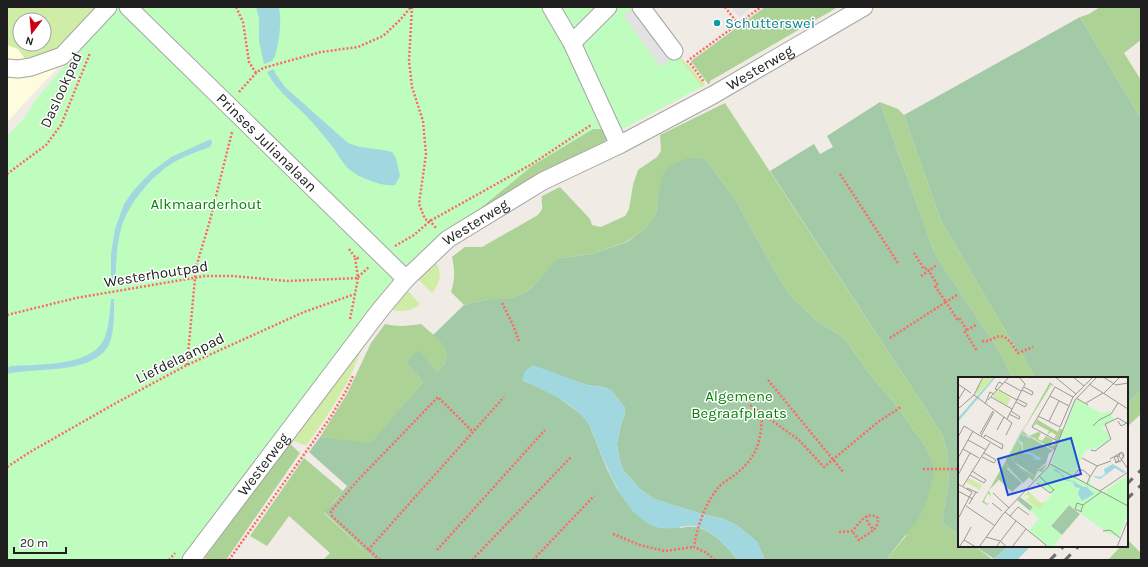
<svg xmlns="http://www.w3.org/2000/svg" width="1148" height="567" font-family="Karla,sans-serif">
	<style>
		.education { fill: #fffcdd; fill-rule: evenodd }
		.grass { fill: #cfeda6; fill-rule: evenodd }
		.forest { fill: #add296 }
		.cemetery { fill: #a3caa6 }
		.park { fill: #befdbe }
		.parking { fill: #e2e2e2 }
		.water { fill: #a1d8e0 }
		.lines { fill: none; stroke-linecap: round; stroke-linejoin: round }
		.minor-casing { stroke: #a5a5a5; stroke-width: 19 }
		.path { stroke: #ff6865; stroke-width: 2.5; stroke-dasharray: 2 2; stroke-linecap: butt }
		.minor { stroke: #fff; stroke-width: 17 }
		.rail { stroke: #6c6c6c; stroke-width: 3; stroke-dasharray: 8 8; stroke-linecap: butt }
		.culture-dot { fill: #0f9aa8; stroke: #fff; stroke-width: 1.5 }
		.labels { text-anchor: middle; stroke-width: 3; stroke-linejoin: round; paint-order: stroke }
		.culture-label { font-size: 15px; fill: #0d838f; stroke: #fff; text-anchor: start }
		.street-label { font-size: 15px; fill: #1e1e1e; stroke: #fff }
		.park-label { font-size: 15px; fill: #058404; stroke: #fff }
		.inset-road { fill: none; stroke: #9c9995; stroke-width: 1 }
		.view { fill: #1d4ed8; fill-opacity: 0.15; stroke: #1d4ed8; stroke-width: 2 }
		.inset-edge { fill: none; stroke: #1e1e1e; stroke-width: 2 }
	</style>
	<rect width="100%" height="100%" fill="#f0ebe4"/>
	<path class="education" d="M7,7l103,5 -103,110zM20,20h24v24h-24z"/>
	<path class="grass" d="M7,7h90l-39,40 -8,7 -23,8 -9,-13 -11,-4zM20,20h24v24h-24z
		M679,55l7,9h2l17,21 -4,2 -10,-14 -16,-16z
		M435,262c8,10 5,21 -3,31l-14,-14z
		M407,290l13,14c-7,7 -18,8 -28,6z
		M362,347c-12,37 -34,68 -56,99l-14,-6z"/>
	<path class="forest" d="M765,7h73l-128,74v2l-2,1 -17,-23z
		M1100,7h41v33l-17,13 17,27v39l-61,-102 9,-3z
		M880,102l18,7 6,6 37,106 77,131 4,2 13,24h-23l-12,-26 -65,-98z
		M725,103l217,331 5,17 2,27 -7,44 17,13v11h16l18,14h-107l20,-24 19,-90 -29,-41 -28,-33 -20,-29 -7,-7 -25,-16 -26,-25 -11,-17 -43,-77 -28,-39 -50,33 -2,19 -8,11 -10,9 -12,8 -34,12 -31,4 -32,32 -18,9h-21l-26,6 -13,-13c4,-12 4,-22 1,-35l13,-10h17l56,-32c8,-9 2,-10 4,-19l18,-9 30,32 2,6 9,2 24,-11 4,-7 4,-24 5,-15 19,-13 4,-6 -1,-16z
		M601,121l6,17 -4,6 -159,89 50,-45z
		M385,324c13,3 23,2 36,0l22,19 3,5v14l-9,10 -31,-9 17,19 -52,62 -51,-7 27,-43 24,-51z
		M1141,390v24l-14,13v-23z
		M289,443l11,10 -74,107h-20l-2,-5z
		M304,458l39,33 -19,22 51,47h-52l7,-7 -41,-37 -22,30 -17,-10z
		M1127,540h1l13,13v7h-33l13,-14h6z"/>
	<path class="cemetery" d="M1080,17l61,102v271l-14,14v-26h-92l-13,-24 -4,-2 -77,-131 -37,-106z
		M880,102l55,152 65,98 12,26h-53v157l-17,-13 7,-44 -2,-27 -5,-17 -172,-263 44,-27 6,10 13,-7 -6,-11z
		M688,158h13l7,4 28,39 43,77 11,17 26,25 25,16 7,7 20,29 28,33 29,41 7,18 2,10 -7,26 -8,18 -33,42h-121l-8,-18 -19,-16 -14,-7 -22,-5 -48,-15 -14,-10 -17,-19 -4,-12 -2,-14 4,-19 4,-11v-6l-14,-18 -8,-3 -16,-2 -16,-5h-49l33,15 26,19 8,10 18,45 10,20 17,23 47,16c23,-8 44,16 57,32h-363l-51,-48 11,-11 12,-15 -38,-34 11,-15 51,6 52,-61 -17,-19 12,-13 19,22 9,-10c1,-15 -1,-17 -13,-27l31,-30 26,-6h21l18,-9 10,-10 16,-19 6,-3 31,-4 35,-12 11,-8 10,-9 8,-11 2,-19 5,-21 6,-8z
		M975,546h34l-15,13z"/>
	<path class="park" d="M115,7h525l61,80 -78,42h-30l-61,37 -133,109 -218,285h-174v-424l18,-19 11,-18z"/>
	<path class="parking" d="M731,7h22l-14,10z
		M634,8l37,51 -11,8 -37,-52z"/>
	<path class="water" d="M256,7h23c3,16 0,34 -4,49l-3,5 -8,3 -5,-23v-23z
		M274,69l1,4 10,14 63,56 12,4 23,3 9,2 4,6 4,18 -5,9c-13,2 -35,-7 -45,-15 -6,-5 -11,-13 -15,-20 -7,-9 -15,-19 -23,-28 -15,-17 -35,-30 -45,-50z
		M211,139l1,4 -2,4c-11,4 -23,8 -34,14 -23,13 -48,42 -55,68 -5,19 -5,38 -6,58h-4v-33l4,-25 9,-25 9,-13 18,-19 20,-15z
		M111,299h3c0,13 1,38 -7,49 -19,27 -72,19 -100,26v-6l4,-2c25,-2 78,1 92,-25 6,-11 7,-29 8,-42z
		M533,365l54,20 16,2 8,3 14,18v6l-4,11 -4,19 2,14 4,12 17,19 14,10 48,15 22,5 14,7 19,16 8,18h-27c-10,-13 -32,-37 -51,-34 -16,2 -26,6 -41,-4 -23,-15 -36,-47 -46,-71 -4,-9 -7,-20 -12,-28 -16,-22 -43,-32 -66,-43l3,-9z
		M1009,546h22l-14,14h-24z"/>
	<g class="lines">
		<g class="minor-casing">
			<g id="minor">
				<path id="s1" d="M128,7l278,272"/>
				<path d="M551,7l21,36 47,102"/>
				<path d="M641,7l33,44"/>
				<path d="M572,43l36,-36"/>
				<path d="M7,68l11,1 13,-2 31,-11 46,-49"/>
				<path id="s2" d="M191,560l189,-250 26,-31 42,-40 95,-58 76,-36 94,-50 151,-88"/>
			</g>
		</g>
		<path class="path" d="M236,7l7,15 6,40 7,11
			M412,7l-3,54 3,26 11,34 3,33 -7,50 6,15 5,2 6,7
			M725,7l13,17
			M690,59l71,-52
			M687,61l3,2 14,19
			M239,92l17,-19 7,-5 58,-16 37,-5 25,-11 17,-16 11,-13
			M7,174l39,-29 15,-20 29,-72
			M840,174l58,89
			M395,246l19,-11 16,-14 102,-57 59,-39
			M349,249l6,8 5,2
			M921,276l16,-11
			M358,277l11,-10
			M957,295l-11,7 11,17 2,-1 8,12 -2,2 12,19
			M502,303l11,22 6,16
			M7,315l69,-17 129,-22h28l54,5 71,-3
			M350,319l5,-25
			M967,330l9,-5
			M890,338l56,-36 -11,-16 2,-2 -10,-16 -3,1 -10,-16
			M982,341c6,1 7,-1 12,-3 12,-7 18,7 24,15l15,-6
			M187,365l9,-98 13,-43 23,-92
			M768,380l76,93
			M750,405l49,35 25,27 54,-45 23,-15
			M7,467l23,-15 86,-49 71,-38 117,-53 51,-18 3,-16 -3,-21
			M923,469h36
			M866,516l2,7 6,7
			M839,532l13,-1c8,-7 13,-21 26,-13 1,12 -10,15 -19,22l-7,-9
			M613,534l27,11 24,6 30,-4
			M368,550l136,-153
			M437,550l108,-120
			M169,560l6,-7
			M229,560l101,-142 16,-27 7,-15
			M380,560l-48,-44 -1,-4 1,-2 27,-31 79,-82 35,35
			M472,560l99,-103
			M533,560l61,-64
			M715,560l-8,-7 -13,-6c3,-20 11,-43 24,-59 5,-6 13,-10 19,-15 22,-18 24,-34 25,-60"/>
		<use href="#minor" class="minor"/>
		<path class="rail" d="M1127,484l14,-14
			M1127,499l14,-14
			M1050,560l14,-14
			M1065,560l14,-14"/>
	</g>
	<circle class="culture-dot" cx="717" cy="23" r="4"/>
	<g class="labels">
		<g class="culture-label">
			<text x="725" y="28">Schutterswei</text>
		</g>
		<g class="street-label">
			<text dy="5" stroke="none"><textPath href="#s2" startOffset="768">Westerweg</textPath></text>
			<text transform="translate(61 90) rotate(-66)" y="5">Daslookpad</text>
			<text dy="5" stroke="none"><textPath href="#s1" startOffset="194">Prinses Julianalaan</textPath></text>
			<text dy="5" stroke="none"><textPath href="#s2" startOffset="444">Westerweg</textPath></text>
			<text transform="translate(156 274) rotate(-9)" y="5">Westerhoutpad</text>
			<text transform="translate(180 358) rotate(-26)" y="5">Liefdelaanpad</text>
			<text dy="5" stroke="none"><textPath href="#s2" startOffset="120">Westerweg</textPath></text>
		</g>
		<g class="park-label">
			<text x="206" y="209">Alkmaarderhout</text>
			<text x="739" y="401">Algemene<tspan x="739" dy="17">Begraafplaats</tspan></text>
		</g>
	</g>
	<g transform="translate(958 377)">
		<rect width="170" height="170" fill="#f0ebe4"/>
		<path d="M26,0h10l-18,19 1,-9zM40,13l13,8 -4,8 -14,-9zM11,101l13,7 -2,5 -14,-8zM70,114l13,12 4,-1 -2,11 -18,-14 5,-1 -3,-3 -4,2z" fill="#cfeda6"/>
		<path d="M92,5l5,5 -4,-2 -28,46 6,5 9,-4 3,1 -3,6 4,2 4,-5 7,4 -3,5 3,1 4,-4 -2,9 -23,-14 -11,-3zM81,40l-1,3 20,12 1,-4 4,2 -4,11 -5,-2 2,-4 -5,-3 -4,3 2,-4 -13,-7 -3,3zM59,64l4,2 -8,18 8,7 14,8 1,-5 11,-7 -5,8 -4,-1 -5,10 -25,-24zM47,85l18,21 -15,-15 -8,5 -2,8 -9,9 2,7 -3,-4 -4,8 3,3 3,-2 -3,3 -5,-3z" fill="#add296"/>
		<path d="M62,57l12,4 21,13 -4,2 -3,10 -9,7 -2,6 -22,-15 8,-18 2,10 9,2 3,5 6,-1 -9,-6 -9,-2v-8l-5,-3zM50,79l21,21 -6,6 -18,-21zM46,89l18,17 -10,9 -15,-14zM62,120l13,10 -3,4 -13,-11zM111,128l11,9 -18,21 -11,-9z" fill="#a3caa6"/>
		<path d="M118,22l25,14 8,-2 5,8 -13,10 5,3 2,-2 2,9 -11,8 -14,4 -12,25 14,8 6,-8 -4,9 14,7 25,-17v39l-9,23 -10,-3 -40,-29 -18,21 11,9 -9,12h-5l-19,-16 10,-13 -9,-7 4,-6 6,4 12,-15 -17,-13 16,-17z" fill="#befdbe"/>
		<path d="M36,0h2l-38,45v-4zM67,47l-4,10 10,4 5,-5 -6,6 -10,-5 -2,5 5,4v8l9,2 9,7h-6l-3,-5 -9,-2 -1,-10 -5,-2 -11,19zM155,87l13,8 -3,1 -8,-5 -15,11 -6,-2 -5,6 6,-7 5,1 5,-3 -1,-5zM98,92l6,5 4,5 7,2 10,6h4l7,7 -12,7 -4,-7 2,-6 -5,-1 -2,-5 -9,-2 -3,-6 -8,-4z" fill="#a1d8e0"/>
		<path class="inset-road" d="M97,0l21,17M115,0l11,9M145,0l13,8 12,-2M47,5l16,9M0,7l13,9M131,7l39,25M40,13l-3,-1 4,-7 4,2M41,13l18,10M64,13l10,5 1,-3 -9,-5M146,16l16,-16M16,18l38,28 -6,12M92,19l19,10M33,20l21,12M115,20l20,-20M118,21l12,7M0,23l7,-11M30,23l21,-23M58,25l9,5 2,-3 -10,-5M128,26l17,-10M27,27l5,-12 4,2M0,32l16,-14 9,-18M51,37l10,5 1,-2 -9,-6M80,39l22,11M49,42l18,-35 -6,-7M91,44l10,-20M160,44l3,5 6,-3M135,49l6,-6 12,-6 7,-11M102,50l13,-30M39,53l7,-13M22,57l13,-23M23,59l13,-24M0,60l6,-11 38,23 1,-4 -18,-10 -1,2M10,63l18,10M101,65l-27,-15 23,-40 18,10M5,72l16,9M133,73l4,1 16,-12 -6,-15 13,-6 10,6M159,79l2,5 -3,1 -2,-5 3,-1h2M24,80l12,6 2,-3 -12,-7M0,81l15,-27M124,81l15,8M152,82l12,-7 2,3 -3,6 -6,2M164,82l2,-3 -4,-3 -1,3 9,13M92,87l78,42M0,98l12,-22M12,98l14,8 2,-3 -14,-9M116,99l4,-6h5l7,6 -3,8M132,100l7,-11 14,-5M79,106l13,10 4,-3 -15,-14M0,107l14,8 -14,27M5,109l27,-43M9,111l11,5M0,114l15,8M142,114l28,-19M35,116l16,15M34,126l10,8M11,127l7,-12M125,128l18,-13M8,129l28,19M123,134l2,-6 -6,-2 -2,6 7,3M47,135l41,33 -1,2M52,139l8,-9 11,8M145,154l7,-1 10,8M28,160l14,4 7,6M6,163l7,-13M1,170l5,-7 12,7M21,170l24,-33 45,-47 27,-67 22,-23M38,170l20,-26M54,170l14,-18M159,170l11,-27"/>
		<path class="view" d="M113,61l10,36 -73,21 -10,-36z"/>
		<rect width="170" height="170" class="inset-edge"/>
	</g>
	<rect width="1148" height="567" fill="none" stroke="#1e1e1e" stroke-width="16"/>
	<g transform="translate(32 32) rotate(196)"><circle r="19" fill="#ffffff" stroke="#a5a5a5"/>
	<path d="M0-3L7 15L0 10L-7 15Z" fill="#cc0012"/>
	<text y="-6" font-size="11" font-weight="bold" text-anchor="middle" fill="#1e1e1e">N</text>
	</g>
	<path d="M14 547v6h52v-6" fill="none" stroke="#1e1e1e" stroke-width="2"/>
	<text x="20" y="547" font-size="12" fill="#1e1e1e" stroke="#ffffff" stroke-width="3" paint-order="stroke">20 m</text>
</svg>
